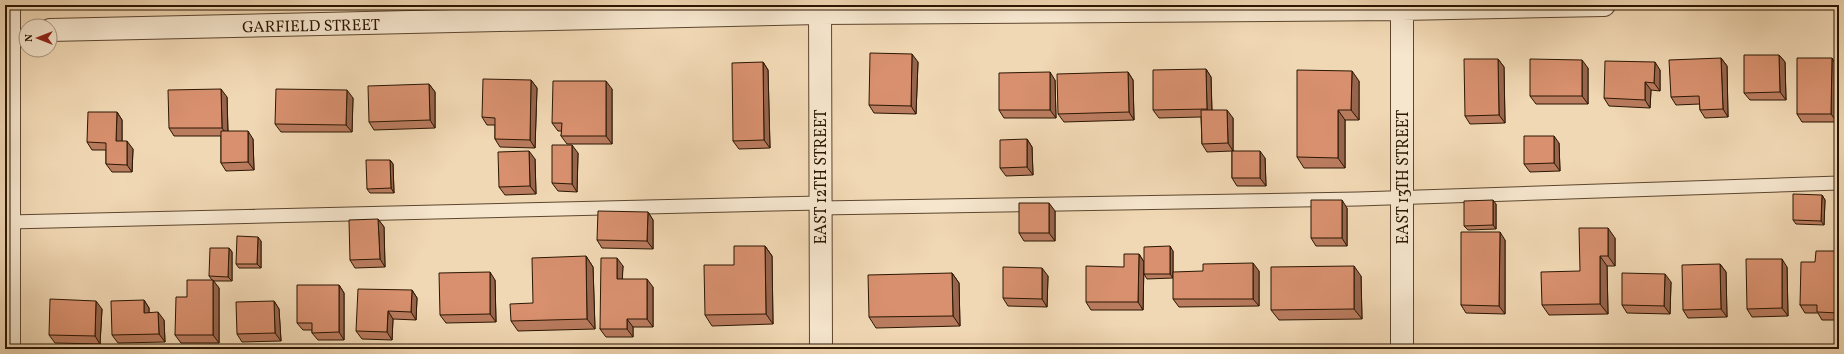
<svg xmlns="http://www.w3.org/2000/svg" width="1844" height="354" font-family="Vollkorn,serif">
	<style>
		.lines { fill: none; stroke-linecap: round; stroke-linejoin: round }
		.lane-casing { stroke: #5c462e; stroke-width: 15 }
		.street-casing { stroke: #5c462e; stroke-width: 24 }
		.lane { stroke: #f6e6ce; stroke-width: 13 }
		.street { stroke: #f6e6ce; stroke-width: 22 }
		.wall { fill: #ba7c5f; stroke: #2b1602 }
		.shaded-wall { fill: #97654d; stroke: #2b1602 }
		.building { fill: #d8906e; stroke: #2b1602 }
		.labels { text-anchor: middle; stroke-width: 3.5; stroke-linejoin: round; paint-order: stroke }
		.street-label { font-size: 16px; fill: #2b1602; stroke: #f6e6ce }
	</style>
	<rect width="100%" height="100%" fill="#f1d8b4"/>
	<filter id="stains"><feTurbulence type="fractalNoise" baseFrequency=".005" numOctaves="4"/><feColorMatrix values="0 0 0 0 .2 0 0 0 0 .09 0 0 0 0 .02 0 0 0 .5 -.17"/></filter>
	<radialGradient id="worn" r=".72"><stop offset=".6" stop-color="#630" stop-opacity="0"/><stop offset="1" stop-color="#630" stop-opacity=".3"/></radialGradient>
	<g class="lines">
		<g class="lane-casing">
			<path id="lane" d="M820,208l538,-9 481,-16
				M9,222l811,-19"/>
		</g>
		<g class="street-casing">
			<path id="street" d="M9,5v344
				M820,5l1,344
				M50,30l769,-17 583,-4 202,-4
				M1402,349v-344"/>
		</g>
		<use href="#lane" class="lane"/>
		<use href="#street" class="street"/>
	</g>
	<path class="wall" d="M1779,55l6,7 1,38h-36l-6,-7z
		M1721,58l6,8 1,51 -23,1 -5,-8v-6l-24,1 -5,-8z
		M1832,58l5,8v56h-35l-5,-8z
		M1498,59l6,8 1,56 -35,1 -5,-8z
		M763,62l5,8 2,78 -31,1 -6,-8z
		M918,62l-2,52 -42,-1 -5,-8z
		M1588,68v36h-52l-6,-8z
		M1206,69l5,8 1,33 21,8v33l32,7 1,28h-29l-5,-8v-27l-25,1 -5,-8 -1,-27 -42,1 -6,-8z
		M1660,70v21l-9,-1 -1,18 -41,-2 -5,-8z
		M1128,72l5,8 1,40 -70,2 -6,-8z
		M531,80l6,8 -2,60 -35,-1 -5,-8v-14h-8l-5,-8z
		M1055,80l1,38h-52l-5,-8z
		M1359,81v39h-14v48h-41l-7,-11z
		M429,84l6,8v36l-61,2 -5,-8z
		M612,89v55h-45l-6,-8 1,-5h-4l-6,-8z
		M227,97l1,34 25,8 1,31 -28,1 -5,-8v-27h-47l-5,-8z
		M353,98l-1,34h-71l-6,-8z
		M117,112l5,8v21l11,8 -1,23h-20l-6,-8v-14h-14l-5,-8z
		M1027,139l5,8 1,28 -27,1 -6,-8z
		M1559,143l1,28 -30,1 -6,-8z
		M578,153l-1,39 -19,-1 -6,-8z
		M535,159l1,35 -31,1 -6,-8z
		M390,160l3,4 1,29h-24l-3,-4z
		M1822,195l3,5 -1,25 -28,-1 -3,-4z
		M1496,204v25l-28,1 -4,-4z
		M1347,208v38h-31l-5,-8z
		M1055,211v30h-31l-5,-8z
		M648,212l5,8v29l-51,-1 -5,-8z
		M378,219l6,8 1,40 -30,1 -5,-8z
		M1615,238v28h-8l1,48 -59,1 -7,-10 38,-34z
		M1505,240v74l-39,-1 -5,-8z
		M261,241v27h-22l-3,-4z
		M765,246l7,10 1,68 -61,2 -7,-11 29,-50z
		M229,248l3,4v29h-19l6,7v55h-38l-6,-8 12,-38 25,-17 -3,-4z
		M1173,251v27l-26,1 -3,-5z
		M1839,251v69h-17l-4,-7h-13l-5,-8 15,-43z
		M1139,254l5,8 -1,48h-52l-5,-8 38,-35z
		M586,256l7,11 2,62 -77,2 -7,-10 22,-18z
		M1720,264l6,8 1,45 -39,1 -5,-8z
		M623,266l-1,13 31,8v40h-20v10h-27l-6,-8z
		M1787,267l1,49 -36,1 -5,-8z
		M1259,271v35l-80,1 -6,-8z
		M952,273l7,10 1,43 -84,2 -7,-11z
		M1048,276l-1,31 -39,-1 -5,-8z
		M1361,276l1,43 -83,1 -8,-10z
		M495,280l1,42 -50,1 -6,-8z
		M1671,282l-1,32 -43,-1 -5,-8z
		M339,285l5,8v47h-26l-6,-7v-3h-9l-6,-7z
		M412,290l5,8 -1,22 -23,-1 -1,21 -30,-1 -6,-8z
		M144,300l5,8v5l15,7 1,22 -47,1 -6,-8z
		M274,301l5,8 2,32 -39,1 -5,-8z
		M102,309l-2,35 -45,-1 -6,-8z"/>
	<path class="shaded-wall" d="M912,54l6,8 -2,52 -5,-8z
		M1779,55l6,7 1,38 -6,-8z
		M1721,58l6,8 1,51 -5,-8z
		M1832,58l5,8v56l-6,-8z
		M1498,59l6,8 1,56 -6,-8z
		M1582,60l6,8v36l-6,-8z
		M763,62l5,8 2,78 -6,-8z
		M1655,62l5,8v21l-6,-8z
		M1206,69l5,8 1,40 -5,-8z
		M1352,71l7,10v39l-8,-10z
		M1050,72l5,8 1,38 -6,-8z
		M1128,72l5,8 1,40 -5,-8z
		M531,80l6,8 -2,60 -5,-8z
		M606,81l6,8v55l-6,-8z
		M1645,82l6,8 -1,18 -5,-8z
		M429,84l6,8v36l-5,-8z
		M221,89l6,8 1,39 -6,-8z
		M347,90l6,8 -1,34 -6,-7z
		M1227,110l6,8v33l-5,-8z
		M1338,110l7,10v48l-7,-10z
		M117,112l5,8v29l-6,-8z
		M248,131l5,8 1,31 -6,-8z
		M1554,136l5,7 1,28 -6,-8z
		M1027,139l5,8 1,28 -6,-8z
		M127,141l6,8 -1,23 -5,-7z
		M572,145l6,8 -1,39 -5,-8z
		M529,151l6,8 1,35 -6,-8z
		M1260,151l5,7 1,28 -6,-8z
		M390,160l3,4 1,29 -3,-5z
		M1822,195l3,5 -1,25 -3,-4z
		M1342,200l5,8v38l-5,-8z
		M1493,200l3,4v25l-3,-4z
		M1049,203l6,8v30l-6,-8z
		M648,212l5,8v29l-6,-8z
		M378,219l6,8 1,40 -5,-8z
		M1608,228l7,10v28l-7,-10z
		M1500,232l5,8v74l-6,-8z
		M258,237l3,4v27l-4,-4z
		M765,246l7,10 1,68 -7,-10z
		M1170,246l3,5v27l-3,-4z
		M229,248l3,4v29l-4,-4z
		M1139,254l5,8 -1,48 -5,-8z
		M586,256l7,11 2,62 -8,-10z
		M1600,256l7,10 1,48 -8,-10z
		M617,258l6,8 -1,21 -5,-8z
		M1782,259l5,8 1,49 -6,-8z
		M1253,263l6,8v35l-6,-7z
		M1720,264l6,8 1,45 -6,-8z
		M1354,266l7,10 1,43 -8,-10z
		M1042,268l6,8 -1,31 -5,-8z
		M490,272l5,8 1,42 -6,-8z
		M952,273l7,10 1,43 -7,-10z
		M1665,274l6,8 -1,32 -6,-8z
		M647,279l6,8v40l-6,-8z
		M213,280l6,8v55l-6,-8z
		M339,285l5,8v47l-5,-8z
		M412,290l5,8 -1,22 -5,-8z
		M144,300l5,8v13l-5,-8z
		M96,301l6,8 -2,35 -5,-8z
		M274,301l5,8 2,32 -6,-8z
		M388,311l5,8 -1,21 -5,-8z
		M158,312l6,8 1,22 -6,-8z
		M627,319l6,8v10l-6,-8z"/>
	<path class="building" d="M870,53l42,1 -1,52 -42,-1z
		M1744,55h35l1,37 -36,1z
		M1721,58l2,51 -23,1 -1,-14 -28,1 -2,-37z
		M1797,58h35l-1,56h-34z
		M1464,59h34l1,56 -34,1z
		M1530,59l52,1v36h-52z
		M1605,61l50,1 -1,21 -9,-1v18l-41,-2z
		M763,62l1,78 -31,1 -1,-78z
		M1206,69l1,40 -54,1v-40z
		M1297,70l55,1 -1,39h-13v48l-41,-1z
		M1050,72v38h-51v-37z
		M1128,72l1,40 -71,2 -1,-40z
		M483,79l48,1 -1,60 -35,-1v-21l-13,-1z
		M553,81h53v55h-45l1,-13h-10z
		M429,84l1,36 -61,2 -1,-36z
		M221,89l1,39h-53l-1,-38z
		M276,89l71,1 -1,35 -71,-1z
		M1201,110h26l1,33 -26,1z
		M88,112h29l-1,29h11v24l-21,-1v-21l-19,-1z
		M221,131h27v31l-27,1z
		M1524,136h30v27l-30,1z
		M1027,139v28l-27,1v-28z
		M552,145h20v39l-20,-1z
		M529,151l1,35 -31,1 -1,-35z
		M1232,151h28v27h-28z
		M366,160h24l1,28 -24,1z
		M1793,194l29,1 -1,26 -28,-1z
		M1311,200h31v38h-31z
		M1493,200v25l-29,1v-25z
		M1019,203h30v30h-30z
		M598,211l50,1 -1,29 -50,-1z
		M378,219l2,40 -30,1 -1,-40z
		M1579,228h29v28h-8v48l-58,1 -1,-33 39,-1z
		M1461,232h39l-1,74 -38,-1z
		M237,236l21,1 -1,27h-21z
		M734,246h31l1,68 -61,1 -1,-50h30z
		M1170,246v28h-26v-27z
		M210,248h19l-1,29 -19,-1z
		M1816,251h23v62l-22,-1v-7h-17l1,-43h14z
		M1124,254h15l-1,48h-52v-36l38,1z
		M586,256l1,63 -76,2 -1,-17 23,-1 -1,-45z
		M601,258h16v21h30v40h-20v10h-27z
		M1746,259h36v49l-35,1z
		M1253,263v36h-80v-27l30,-1v-7z
		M1720,264l1,45 -38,1 -1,-45z
		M1354,266v43l-83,1v-43z
		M1003,267l39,1v31l-39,-1z
		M490,272v42l-50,1 -1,-42z
		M952,273l1,43 -84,1 -1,-42z
		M1622,273l43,1 -1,32 -42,-1z
		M187,280h26v55h-38l1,-38h11z
		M297,285h42v47l-27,1v-10h-15z
		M358,289l54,1 -1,22 -23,-1 -1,21 -31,-1z
		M50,299l46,2 -1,35 -46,-1z
		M144,300v13l14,-1 1,22 -47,1 -1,-34z
		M274,301l1,32 -38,1 -1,-32z"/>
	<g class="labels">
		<g class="street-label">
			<text transform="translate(311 25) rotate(-1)" y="6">GARFIELD STREET</text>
			<text transform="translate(820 177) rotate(-90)" y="6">EAST 12TH STREET</text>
			<text transform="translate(1402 177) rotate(-90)" y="6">EAST 13TH STREET</text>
		</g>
	</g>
	<rect width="1844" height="354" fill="none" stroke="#f1d8b4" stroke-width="20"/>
	<rect x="6" y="6" width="1832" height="342" fill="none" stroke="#2b1602" stroke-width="2"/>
	<rect x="10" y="10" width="1824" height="334" fill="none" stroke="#2b1602"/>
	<g transform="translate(38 38) rotate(270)"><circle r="19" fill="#f6e6ce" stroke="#a5937c"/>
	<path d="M0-3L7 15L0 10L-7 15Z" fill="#8f2418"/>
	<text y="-6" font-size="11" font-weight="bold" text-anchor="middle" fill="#2b1602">N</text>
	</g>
	<rect width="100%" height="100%" filter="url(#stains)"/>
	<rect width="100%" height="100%" fill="url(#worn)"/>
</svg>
